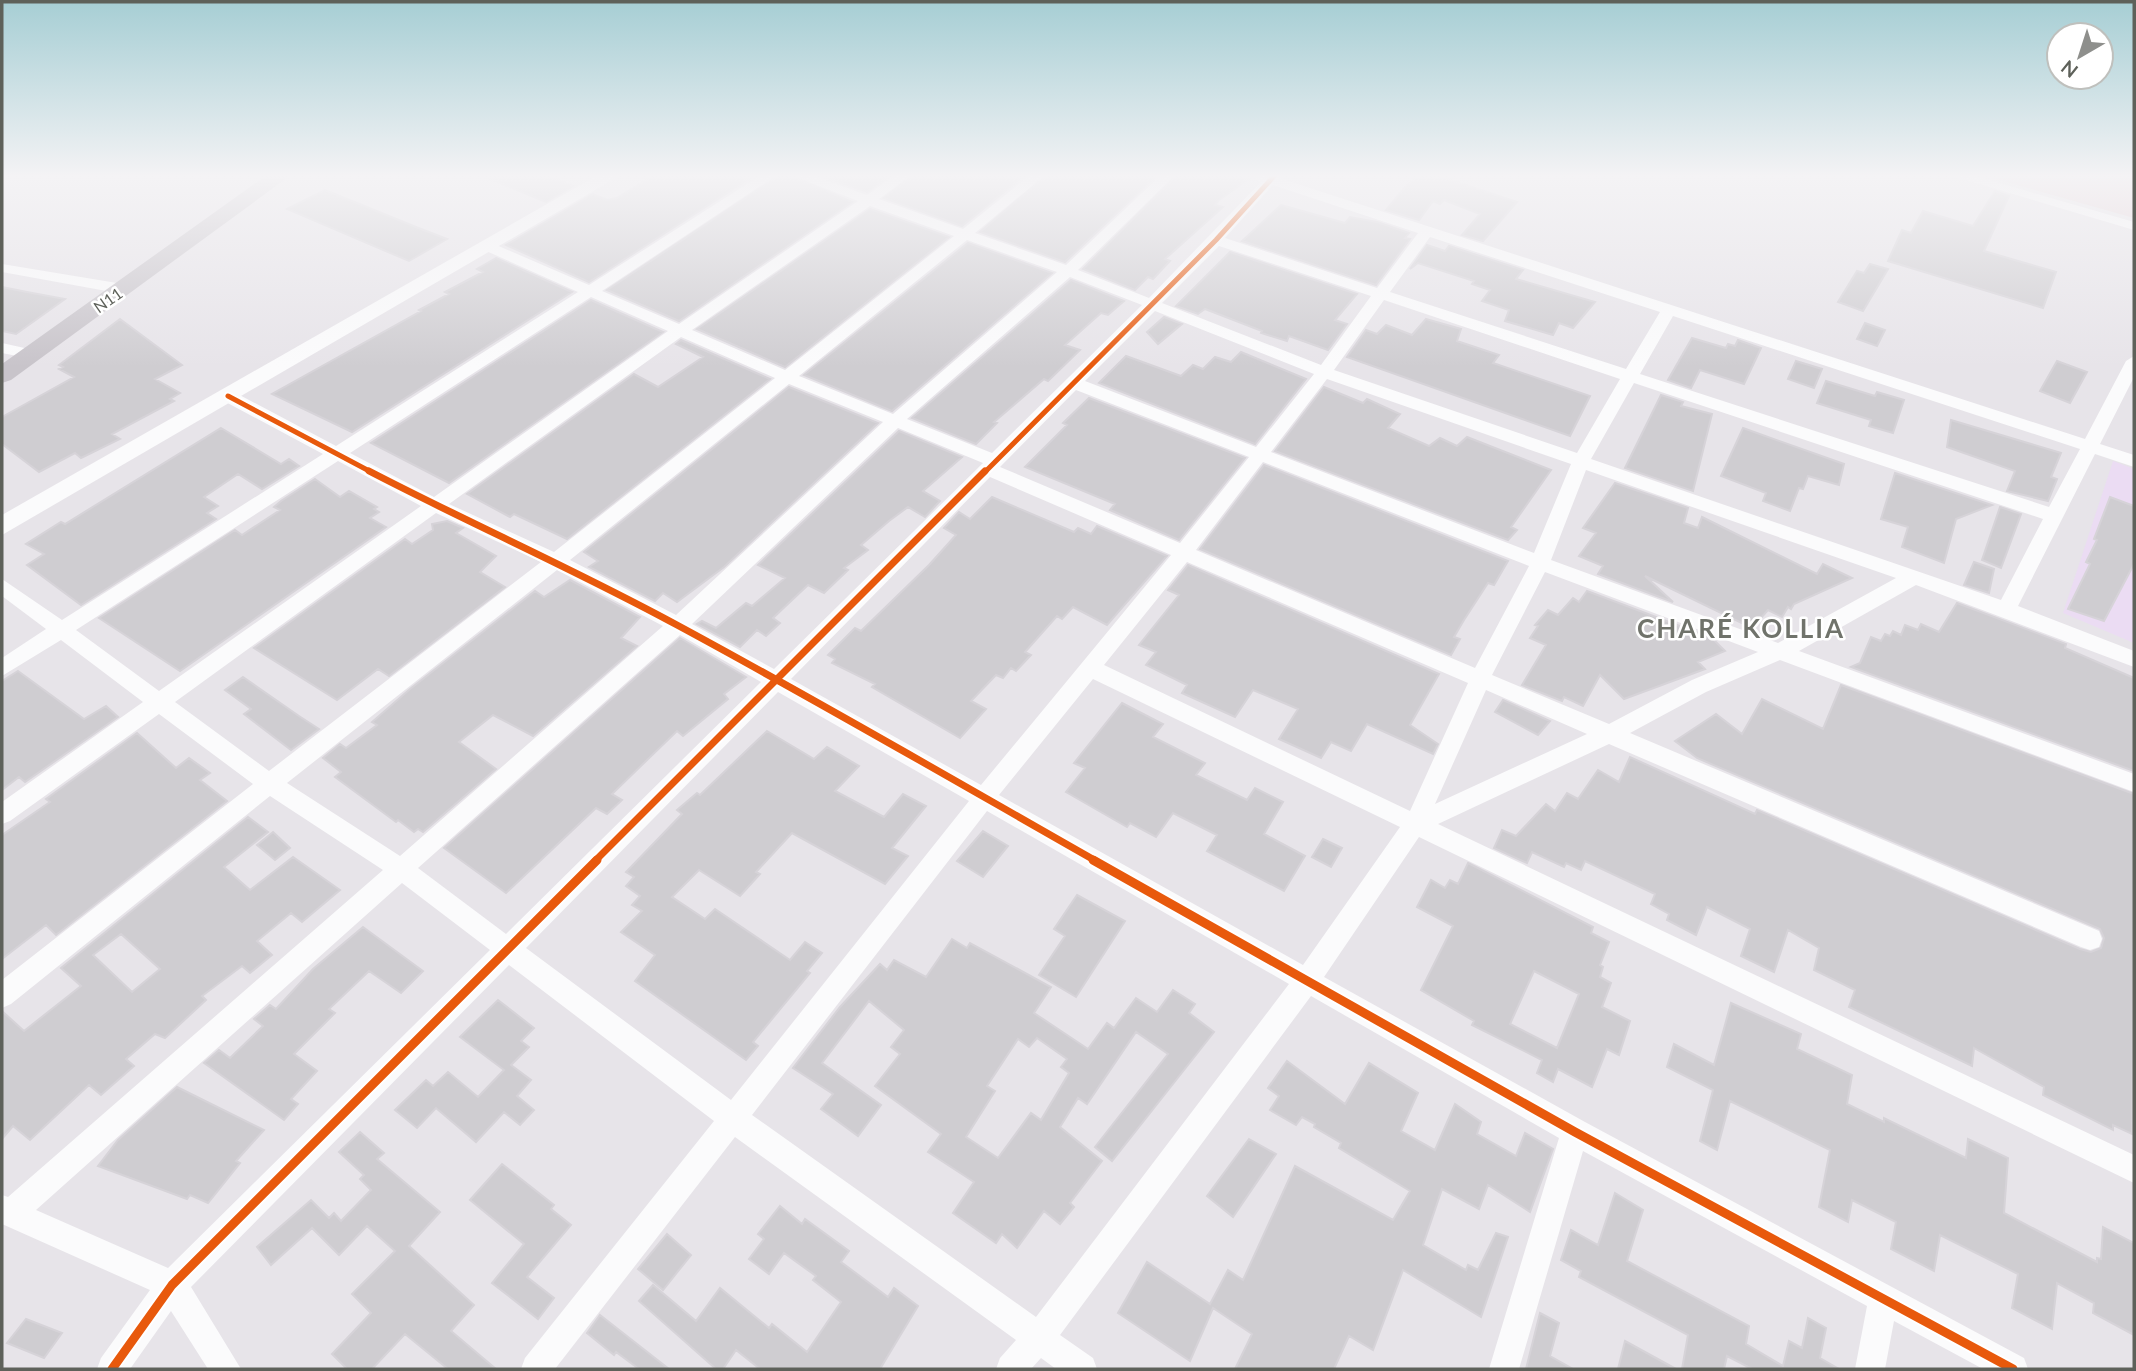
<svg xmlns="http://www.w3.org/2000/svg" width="2136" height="1371" font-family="Lato,sans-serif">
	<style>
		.commercial { fill: #ebdcf3 }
		.green { fill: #e5cfd4 }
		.building { fill: #cfcdd1; stroke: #d6d3d8; stroke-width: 2; fill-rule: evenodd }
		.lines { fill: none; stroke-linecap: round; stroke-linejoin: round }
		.street { fill: #fbfbfc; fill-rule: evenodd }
		.secondary { fill: #fbfbfc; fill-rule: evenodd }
		.primary { fill: #c8c4ca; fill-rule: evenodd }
		.cycleway-far2-casing { stroke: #fff; stroke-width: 9 }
		.cycleway-far1-casing { stroke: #fff; stroke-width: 11 }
		.cycleway-casing { stroke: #fff; stroke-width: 13 }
		.cycleway-far2 { stroke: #e8590c; stroke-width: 5 }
		.cycleway-far1 { stroke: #e8590c; stroke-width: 7 }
		.cycleway { stroke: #e8590c; stroke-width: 9 }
		.labels { text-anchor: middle; stroke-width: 5; stroke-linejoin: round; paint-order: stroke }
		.far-street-label { font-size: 16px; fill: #5e615a; stroke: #fff }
		.district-label { font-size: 26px; font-weight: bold; letter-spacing: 2px; fill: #70736b; stroke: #fff }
	</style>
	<rect width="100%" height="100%" fill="#e7e4e9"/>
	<path class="commercial" d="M2113,461l21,8v174l-71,-30z"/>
	<path class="green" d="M1982,175h152v43z"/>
	<path class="building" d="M480,175h67l26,11 -27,16z
		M654,175h101l-166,107 -83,-37 87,-51 14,6 10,-2z
		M780,175h9l63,27 -173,119 -72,-31z
		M820,175h70l-23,17z
		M913,175h112l-63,51 -78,-28z
		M1047,175h110l-92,87 -85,-30z
		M1177,175l76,1 -34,24 -4,5 8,2 -58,52 5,2 -17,18 -5,-2 -13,13 -52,-21z
		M1420,175h16l81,27 -34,39 -21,-6 18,-21 -36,-14 -4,4 -7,-3 -14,19 -33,-10 20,-24z
		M325,190l91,37 31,12 -38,22 -122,-52z
		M1995,191l14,5 -25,55 72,21 -13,36 -155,-47 14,-31 9,3 12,-22 50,15z
		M1281,205l64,18 5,-6 27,5 32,11 -4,5 5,1 -34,46 -134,-44z
		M870,209l79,28 -164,130 -88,-38z
		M968,243l84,30 -160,138 -88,-36z
		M1427,245l18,6 4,-5 74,24 -7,9 79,23 -22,26 -14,-5 -6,12 -48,-14 4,-11 -27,-9 8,-11 -18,-6 2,-3 -56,-18 -8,6z
		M1230,252l127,42 -22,26 12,4 -19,26 -39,-14 -2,5 -26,-8 1,-2 -57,-22 -7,5 -22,-8z
		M496,258l76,34 -220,140 -80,-38 149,-83 -2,-1 30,-16 -4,-2 38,-20 -6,-3z
		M1870,264l18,5 -25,42 -25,-9 19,-31 7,2z
		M1071,280l53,21 -16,14 -7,-2 -36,32 15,5 -32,31 -4,-2 -50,43 3,1 -21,21 -64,-26z
		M2,287l25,5 38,7 -49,35 -14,-3z
		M591,300l72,32 -214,151 -78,-40z
		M1164,317l18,7 -24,20 -11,-12z
		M120,319l62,46 -27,14 25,14 -10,6 4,2 -62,33 8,5 -39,19 -6,-5 -36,19 -37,-28v-27l72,-40 -15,-8 4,-2 -4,-2z
		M1426,319l35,10 -4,12 42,14 -6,8 97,33 -20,40 -223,-79 19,-27 11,4 9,-9 26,10z
		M1865,323l20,7 -8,16 -20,-7z
		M1692,338l34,10 2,-4 7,2 3,-6 23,8 -17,36 -44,-14 -9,18 -23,-8z
		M681,340l89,39 -203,160 -53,-25 -4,3 -43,-23 167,-120 24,13 45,-30 -27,-13z
		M1241,352l65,27 -51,65 -156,-61 27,-27 55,20 12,-11 10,4 12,-12 16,5z
		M1796,361l26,8 -8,19 -26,-9z
		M2057,361l30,11 -17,31 -30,-12z
		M1826,381l49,15 2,-4 27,8 -11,33 -24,-7 2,-6 -54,-17z
		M789,387l89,36 -154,144 -47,35 -14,-9 -8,8 -66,-34 9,-6 -14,-9z
		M1324,387l39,16 4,-4 33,15 -12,14 41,18 11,-8 17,8 10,-9 84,33 -40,57 6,3 -9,10 -233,-89z
		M1661,395l22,7 -2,4 31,8 -19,77 -68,-23z
		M1089,398l156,60 -66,82 -69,-30 5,-6 -90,-37 42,-42 -4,-2z
		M1951,420l110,33 -10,24 6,2 -9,22 -41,-10 8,-20 -68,-24z
		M221,428l60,36 8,-5 10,7 -37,23 -24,-15 -34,23 14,9 -11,7 9,6 -135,86 -54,-40 17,-11 -18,-10 35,-22 4,2z
		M1743,428l101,36 -5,21 -31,-9 -5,13 -4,-1 -9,23 -27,-10 3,-8 -45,-17z
		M899,431l63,26 -39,34 17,10 -15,16 -17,-10 -19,14 -28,24 7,5 -24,18 4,2 -24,23 -16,-8 -35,33 7,5 -14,13 -9,-6 -17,17 -43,-23 5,-3 14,7 30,-25 6,3 33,-28 -27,-13z
		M1264,465l244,96 -14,24 -6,-2 -24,37 -10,17 6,2 -9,16 -251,-106z
		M1895,473l97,32 -36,14 -12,44 -42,-16 6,-20 -27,-8z
		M315,479l25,18 9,-6 28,16 -3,2 5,3 -9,6 16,9 -206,144 -81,-53 136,-88 7,5 38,-25 -6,-3 7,-6z
		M1615,483l73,25 -4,15 14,5 4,-11 115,57 6,-10 29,14 -58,26 -3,5 -3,-2 -6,10 -14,-7 -16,18 -107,-52 28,26 -75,-28 5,-8 -24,-10 17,-23 -13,-5z
		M992,497l82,35 4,-4 13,6 6,-8 70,30 -60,69 -34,-18 -11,12 -5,-3 -32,36 6,3 -15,16 -5,-3 -8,10 -7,-3 -25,26 15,8 -26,29 -88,-51 3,-3 -43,-21 3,-4 -7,-4 27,-27 6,3 68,-66 27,-30 -12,-7 15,-16 11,7z
		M2110,497l24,9v58l-30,57 -36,-12 22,-45 -4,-2 11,-22 -3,-1z
		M2000,507l21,7 -20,54 -19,-8z
		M447,521l16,7 -7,5 40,23 -16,16 25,15 -116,89 -11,-7 -41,31 -83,-52 151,-109 7,5 21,-14 -1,-6z
		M1974,562l20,7 -5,24 -25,-8z
		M1188,565l251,109 -29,51 28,19 -5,10 -66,-30 -16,27 -20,-9 -10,16 -42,-19 19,-30 -45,-19 -18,27 -53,-24 5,-8 -41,-20 10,-13 -17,-7 40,-50 -11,-5z
		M570,580l70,37 -19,21 16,8 -104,90 -40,-21 -34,27 37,27 -73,63 -5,-3 -4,3 -16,-12 -2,2 -61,-45 6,-5 -18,-14 17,-14 6,4 31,-23 -5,-3 38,-33 125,-98 9,6z
		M1587,591l125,47 13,13 -27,11 7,7 -81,30 -24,-24 -17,31 -19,-9 -2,4 -40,-16 24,-40 -16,-7 8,-12 -3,-1 13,-15 10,5 15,-17 6,4z
		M1957,603l109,41 -1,4 69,30v93l-283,-104 9,-4 11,-26 10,4 4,-7 5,2 3,-5 8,4 4,-10 13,5 3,-6 18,8z
		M680,638l66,39 -22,17 4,5 -45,37 -6,-5 -65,63 10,6 -15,14 -11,-6 -90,85 -62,-45z
		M18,671l66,48 22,-13 12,11 -93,65 -6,-5 -17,13v-109z
		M243,677l56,39 20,13 -28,21 -47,-36 7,-5 -26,-19z
		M1841,685l293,109 -2,340 -19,-9v5l-70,-35 1,-8 -70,-39 -2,18 -123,-59 6,-17 -41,-20 5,-22 -31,-18 -14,42 -33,-16 9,-27 -43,-22 -11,28 -29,-15 2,-6 -18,-10 4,-10 -70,-33 -4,9 -15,-7 -2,4 -32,-15 -5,11 -33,-15 8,-18 14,6 30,-32 9,7 12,-18 11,6 20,-29 21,12 11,-25 125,57 2,-4 323,139 11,3 10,-4 3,-10 -4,-9 -403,-171 -22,-17 41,-27 26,20 20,-35 61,30z
		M1503,700l47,21 -12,14 -43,-23z
		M1122,703l41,21 -10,13 52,26 -9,12 51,25 8,-12 28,14 -19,32 41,22 -21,35 -77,-40 10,-16 -44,-22 -17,24 -26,-14 -3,4 -61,-35 19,-24 -11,-5z
		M767,731l47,28 13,-12 32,19 -24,25 49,26 19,-23 23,12 -34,42 16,8 -23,28 -93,-51 -36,39 4,2 -20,22 -41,-26 -27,27 33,22 10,-10 75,51 15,-18 17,11 -15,18 3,2 -57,69 5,4 -12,14 -111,-79 20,-26 -34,-23 21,-21 -10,-6 8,-9 -14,-10 8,-9 -8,-5 56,-58 -5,-4 20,-17 3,2z
		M137,733l39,35 13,-10 21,15 -10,7 27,21 -171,134 -10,-10 -44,34v-124l48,-33 -4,-3z
		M248,817l20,15 -44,35 26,23 43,-33 47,33 -38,32 -11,-9 -34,28 15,14 -22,18 -8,-7 -40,30 4,4 -41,38 -10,-4 -29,25 8,7 -33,29 -12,-10 -59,55 -17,-14 -11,13v-128l22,20 57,-45 -20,-18zM121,934l39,35 -28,23 -39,-37z
		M983,831l25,15 -25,31 -26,-16z
		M273,832l17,16 -15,12 -18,-15z
		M1323,839l19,9 -11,19 -19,-10z
		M1468,863l125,64 -2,6 18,9 -9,23 3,2 -3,10 11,6 -9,24 28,14 -11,34 -12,-6 -15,38 -34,-18 -5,13 -16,-9 5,-13 -70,-35 2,-4 -53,-31 32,-64 -36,-19 14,-27 14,8 5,-8 8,4zM1534,971l45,23 -22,54 -47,-24z
		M1077,895l48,26 -49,76 -37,-22 26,-39 -11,-7z
		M363,927l60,44 -22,22 -32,-22 -40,38 6,4 -41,41 23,17 -26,28 7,5 -14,16 -80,-57 15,-13 11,8 33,-32 -9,-7 16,-14 6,4 37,-40z
		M952,939l15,9 3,-5 81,44 -17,26 54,36 19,-26 7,5 22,-30 21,14 16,-22 22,14 -6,9 25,19 -102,129 -17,-14 73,-93 -32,-22 -49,72 -9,-6 -18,29 42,34 -32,42 4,4 -14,17 -16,-13 -27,37 -15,-14 -6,9 -43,-30 21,-31 -46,-30 13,-18 -66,-48 25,-32 -9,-7 13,-17 -35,-29 -47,62 59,42 -23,31 -37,-27 12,-15 -40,-26 47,-61 40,-43 7,6 7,-10 32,17zM1037,1038l30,21 -6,8 8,6 -28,47 -10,-7 -33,45 -32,-21 29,-46 -8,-5 31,-47 11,8z
		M498,1000l36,28 -13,13 8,6 -18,18 20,15 -14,16 17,14 -14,15 -16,-13 -28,30 -40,-34 -19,20 -22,-18 31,-30 7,6 15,-14 30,25 26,-27 -44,-33z
		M1731,1003l70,31 -4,15 55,26 -5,29 37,18v-4l82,40 2,-19 40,19 -4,55 93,49v-4l4,1 2,-32 31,16v92l-41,-22 1,-10 -37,-20 -5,46 -40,-21 6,-34 -78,-39 -6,36 -43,-22 5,-27 -44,-22 -4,22 -29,-15 11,-57 -100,-49 -13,49 -17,-9 13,-51 -46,-23 7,-23 40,21z
		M1287,1061l58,43 24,-41 49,30 -17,38 34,19 20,-46 26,18 -4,12 39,22 9,-23 28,16 -23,63 -42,-27 -9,24 -37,-20 -19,56 43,25 2,-5 10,5 18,-37 12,4 -27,80 -78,-47 -30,80 -24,-14 -15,33h-99l17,-35 -39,-26 -23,53 -72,-48 29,-51 63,42 18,-34 15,10 52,-114 98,54 17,-29 -71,-43 2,-5 -27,-16 1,-3 -13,-7 -6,8 -26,-15 9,-14 -11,-8z
		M177,1087l87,43 -28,31 4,2 -32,40 -18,-8 -3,4 -89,-33 20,-26z
		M360,1132l24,21 -7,6 63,53 -31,34 65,59 -23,26 45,38h-48l-43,-35 -33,35h-25l-15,-15 39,-41 -19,-19 43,-43 -28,-25 -28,29 -27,-27 -41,37 -14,-18 54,-47 18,18 5,-5 7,8 30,-31 -11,-11 4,-4 -25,-23z
		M1249,1139l27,15 -43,63 -26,-21z
		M502,1164l52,41 -3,4 20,16 -44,52 27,21 -16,21 -46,-36 32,-39 -54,-44z
		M1615,1193l28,17 -16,51 122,65 -3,18 37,22 6,-25 13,7 6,-30 18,10 -6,30 19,11h-87l-25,-13 -3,13h-42l6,-34 -109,-58 2,-6 -20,-11 10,-30 27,15z
		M780,1206l22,18 3,-5 44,32 -8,11 47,35 6,-9 24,18 -38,63h-120l-24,-19 -13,19h-7l-77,-68 14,-16 43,36 24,-33 49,40 3,-4 35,28 34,-50 -28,-22 3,-4 -32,-23 -15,21 -20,-15 15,-20 -6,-5z
		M667,1234l24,21 -28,35 -25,-21z
		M1540,1313l19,10 -9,33 23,13h-47z
		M600,1315l69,54h-30l-23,-17 -2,3 -27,-22z
		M26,1319l36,14 -18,25 -37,-15z
		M1625,1341l51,28h-58z"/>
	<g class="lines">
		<path class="street" d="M761,175h16l-175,116 77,33 179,-123 -67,-26h20l56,20 28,-20h16l-32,24 84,30 67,-54h15l-70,58 91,32 95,-90h14l-97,95 71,28 112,-116 -5,-2 -1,-5h26l-2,3 806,261 41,-78 8,-5v21l-34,67 34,11v12l-39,-13 -77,152 116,45v16l-218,-82 -117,66 335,123v18l-354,-132 -74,32 -76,41 469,198 3,8 -3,8 -9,3 -9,-3 -472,-203 -171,80 696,331v28l-715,-346 -95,140 261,145 439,236 4,11h-45l-89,-48 -9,48h-30l12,-63 -284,-155 -64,218h-30l70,-231 -248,-142 -251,339 33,23 4,11h-41l-15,-11 -10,11h-35l4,-11 16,-18 -281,-203 -180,232h-34l4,-11 189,-237 -205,-156 -318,322 50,82h-33l-37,-58 -41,58h-33l4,-11 49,-68 -148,-66v-29l6,2 375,-327 -113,-74 -259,208 -9,4v-28l251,-196 -94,-70 -149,107 -8,3v-22l141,-100 -82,-62 -59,36v-18l44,-29 -44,-33v-17l60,41 261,-166 -101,-54 -2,-4 2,-4h12l102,54 242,-154 -94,-42v-6h10l95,41zM1273,185l145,48 -41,55 -152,-50zM870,206l84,30 -169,134 -93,-40zM1430,237l230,75 -34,57 -236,-77zM967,240l90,32 -164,142 -94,-38zM1219,246l152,50 -50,69 -159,-62zM1070,277l72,28 -150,148 -85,-34zM591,297l77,34 -234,166 -84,-44zM1384,300l236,79 -43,74 -243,-83zM1155,311l159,63 -58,73 -171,-66zM1673,316l407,133 -31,58 -409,-133zM681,337l94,41 -221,174 -105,-48zM1327,379l244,85 -37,89 -263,-101zM1634,383l409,136 -42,81 -410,-141zM789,384l94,38 -207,193 -106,-55zM1076,390l173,67 -69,86 -180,-76zM898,428l85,35 -209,206 -82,-45zM338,461l83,45 -262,185 -83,-61zM1263,462l266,104 -54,102 -279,-118zM1586,470l310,108 -118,65 -227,-83zM990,477l181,78 -190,230 -190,-106zM436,513l105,49 -272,209 -94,-69zM1187,562l281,121 -58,128 -306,-146zM557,570l106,56 -263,230 -113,-73zM1545,572l213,80 -66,28 -83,44 -117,-49zM680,635l81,47 -255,252 -88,-66zM1093,679l307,148 -97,138 -304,-170zM1486,690l101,44 -152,70zM778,692l191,109 -238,299 -205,-152zM987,811l302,173 -253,333 -284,-202zM402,883l88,67 -322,318 -132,-58z
			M1949,175h23l162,47v8z
			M2,264l121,20 8,5 -8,5 -121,-22z
			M2,343l36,8 2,3 -8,5 -30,-6z"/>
		<path class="secondary" d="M598,175h23l-619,360v-20z"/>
		<path class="primary" d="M267,175h24l-280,205 -9,3v-19z"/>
		<g class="cycleway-far2-casing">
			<path id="cycleway-far2" d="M228,396l145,77
				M984,473l232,-233 59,-65"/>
		</g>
		<g class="cycleway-far1-casing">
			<path id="cycleway-far1" d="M369,471c102,53 207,99 308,154 141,76 280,157 419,236
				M595,861l390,-390"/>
		</g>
		<g class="cycleway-casing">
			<path id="cycleway" d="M1093,860l482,272 438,237
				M112,1369l60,-84 425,-425"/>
		</g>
		<use href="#cycleway-far2" class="cycleway-far2"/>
		<use href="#cycleway-far1" class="cycleway-far1"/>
		<use href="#cycleway" class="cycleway"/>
	</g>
	<linearGradient id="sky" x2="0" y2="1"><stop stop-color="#a6ced4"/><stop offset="0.48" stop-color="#f4f3f5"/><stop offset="1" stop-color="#f4f3f5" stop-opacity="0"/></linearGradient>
	<rect width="2136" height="367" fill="url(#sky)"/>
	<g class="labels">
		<g class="far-street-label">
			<text transform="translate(108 300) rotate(-35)" y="6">N11</text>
		</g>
		<g class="district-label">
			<text x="1741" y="638">CHARÉ KOLLIA</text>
		</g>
	</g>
	<rect width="2136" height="1371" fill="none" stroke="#5e615a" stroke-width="7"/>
	<g transform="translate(2080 56) rotate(219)"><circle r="33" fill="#ffffff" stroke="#bfc0bd" stroke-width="2"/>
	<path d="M0-5L12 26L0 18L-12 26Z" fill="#8e8f8c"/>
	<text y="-10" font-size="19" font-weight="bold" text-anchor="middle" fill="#5e615a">N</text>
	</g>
</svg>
